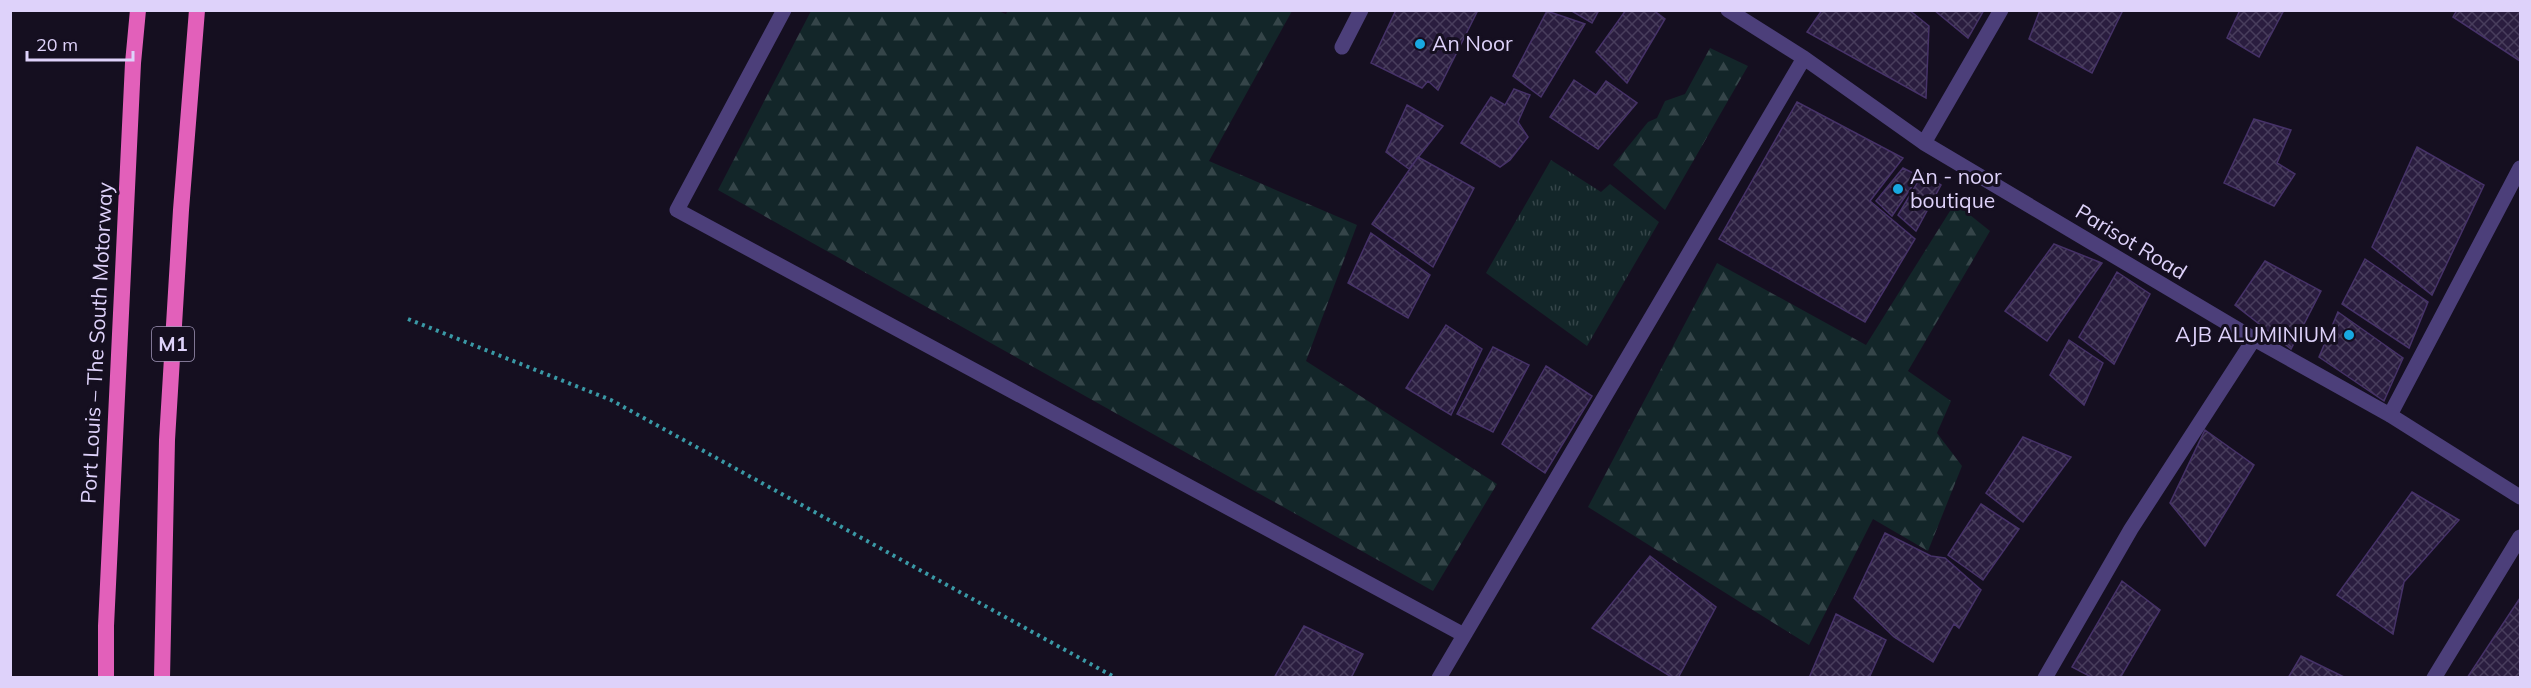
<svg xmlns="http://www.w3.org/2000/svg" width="2531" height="688" font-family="Mulish,sans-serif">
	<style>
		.grass { fill: url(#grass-tufts) }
		.forest { fill: url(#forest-firs) }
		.building { fill: url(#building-cross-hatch); stroke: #463268; stroke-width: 1.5 }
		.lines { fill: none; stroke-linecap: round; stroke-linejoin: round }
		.path { stroke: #3a99a6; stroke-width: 4; stroke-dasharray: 3 4.5; stroke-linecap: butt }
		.service { stroke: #4c3f7a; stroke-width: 15 }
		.minor { stroke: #4c3f7a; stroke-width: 15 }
		.trunk { stroke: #e260ba; stroke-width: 16 }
		.poi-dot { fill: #18a8e1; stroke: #150f20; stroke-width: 2 }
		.labels { text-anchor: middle; stroke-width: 6; stroke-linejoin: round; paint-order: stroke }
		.shield { fill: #150f20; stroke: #a298b9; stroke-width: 1.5 }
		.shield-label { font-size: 20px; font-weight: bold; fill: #ded2fa }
		.poi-label { font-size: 21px; fill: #ded2fa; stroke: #150f20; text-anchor: start }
		.street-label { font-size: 21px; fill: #ded2fa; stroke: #150f20 }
	</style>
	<defs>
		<pattern id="grass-tufts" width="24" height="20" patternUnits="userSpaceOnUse" patternTransform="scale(1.5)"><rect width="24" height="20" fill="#132629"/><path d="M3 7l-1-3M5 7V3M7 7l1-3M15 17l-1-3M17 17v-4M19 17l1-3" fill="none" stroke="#354549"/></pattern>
		<pattern id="forest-firs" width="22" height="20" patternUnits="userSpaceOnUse" patternTransform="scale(1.5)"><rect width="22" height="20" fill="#132629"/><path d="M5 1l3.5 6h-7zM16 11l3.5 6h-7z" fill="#354549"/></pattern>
		<pattern id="building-cross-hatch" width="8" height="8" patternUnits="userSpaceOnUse" patternTransform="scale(1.5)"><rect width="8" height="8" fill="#2a1d3f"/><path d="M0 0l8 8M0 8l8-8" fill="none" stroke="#483d5c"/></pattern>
	</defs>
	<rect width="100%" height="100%" fill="#150f20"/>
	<path class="grass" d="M1551,160l50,32 9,-8 49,38 -72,124 -101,-73z"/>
	<path class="forest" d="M998,11l8,3 2,-4 284,1 -83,150 148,64 -51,136 191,123 -64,107 -715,-401 93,-179z
		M1710,48l38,18 -83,144 -52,-45 35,-43 9,-4 8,-17 20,-7z
		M1955,203l35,28 -82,140 43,30 -14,32 25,33 -34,85 -55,-32 -64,126 -221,-138 129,-244 149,82z"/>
	<path class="building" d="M1396,10h82l-40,80 -10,-9 -6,7 -51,-25z
		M1570,10h29l-7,13z
		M1626,10h27l12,9 -38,64 -31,-31z
		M1822,10h87l20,16 -3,72 -119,-66z
		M1934,10h50l-16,28z
		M2040,10h83l-31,63 -63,-34z
		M2240,10h44l-25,47 -32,-19z
		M2457,10h63v51l-67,-44z
		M1547,11l38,13 -44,73 -28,-21z
		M1574,80l22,15 10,-14 31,22 -39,46 -48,-32z
		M1514,89l16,6 -12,27 10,15 -18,23 -10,7 -39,-24 30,-46 14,8z
		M1797,102l106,56 -33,43 45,38 -50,83 -146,-83z
		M1407,105l36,21 -34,43 -23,-17z
		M2254,119l37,11 -14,33 18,11 -21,32 -50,-23z
		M2417,147l67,38 -52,110 -60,-48z
		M1418,157l56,31 -41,79 -61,-43z
		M1903,168l16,8 -27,40 -16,-15z
		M1923,173l18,12 -25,46 -18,-16z
		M1371,233l59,42 -22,43 -60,-35z
		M2054,244l48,19 -55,78 -42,-30z
		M2365,259l63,43 -19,46 -67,-44z
		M2265,261l56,30 -30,58 -56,-44z
		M2117,272l33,22 -36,70 -35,-27z
		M2338,312l65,46 -19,43 -65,-44z
		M1446,325l36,24 -31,66 -45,-27z
		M2069,340l34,23 -19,42 -34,-30z
		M1493,347l36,18 -36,67 -36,-18z
		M1546,366l46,30 -47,77 -43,-29z
		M2205,430l49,35 -49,81 -35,-43z
		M2023,437l48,20 -48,65 -37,-29z
		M2412,492l47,28 -55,62 -11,52 -56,-39z
		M1981,504l38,25 -36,51 -35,-25z
		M1885,533l46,23 14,2 36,32 -22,38 -5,-4 -21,38 -39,-25 -40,-39z
		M1650,556l66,51 -38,71h-5l-81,-50z
		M2122,581l38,29 -40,68h-27l-21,-11z
		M2520,598v80h-53z
		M1836,614l50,26 -17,38h-60z
		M1304,626l59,28 -12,24h-77z
		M2301,656l45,22h-58z"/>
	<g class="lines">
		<path class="path" d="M408,319l203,81 505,278"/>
		<path class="service" d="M1342,47l19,-37"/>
		<path class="minor" d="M784,10l-107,200 787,425
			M1728,10l76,48 120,85 330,196 136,76 130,82
			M1924,143l77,-133
			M2390,415l130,-247
			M1439,678l365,-620
			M2045,678l86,-149 123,-190
			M2434,678l86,-141"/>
		<path class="trunk" d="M106,678v-52l27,-563 5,-53
			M162,678l5,-238 14,-230 16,-200"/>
	</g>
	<g class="poi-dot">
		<circle cx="1420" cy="44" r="6"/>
		<circle cx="1898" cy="189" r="6"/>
		<circle cx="2349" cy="335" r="6"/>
	</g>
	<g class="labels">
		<rect class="shield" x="152" y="327" width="42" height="34" rx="4.5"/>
		<g class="shield-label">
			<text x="173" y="351">M1</text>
		</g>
		<g class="poi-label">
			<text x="1432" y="51">An Noor</text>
			<text x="1910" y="184">An - noor<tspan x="1910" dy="24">boutique</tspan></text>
			<text x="2337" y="342" text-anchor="end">AJB ALUMINIUM</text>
		</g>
		<g class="street-label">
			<text transform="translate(2131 242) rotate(31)" y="7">Parisot Road</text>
			<text transform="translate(97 343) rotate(-87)" y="7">Port Louis – The South Motorway</text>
		</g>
	</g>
	<rect width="2531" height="688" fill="none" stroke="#ded2fa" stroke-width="24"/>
	<path d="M27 51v9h106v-9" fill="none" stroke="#ded2fa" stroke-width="3"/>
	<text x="36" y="51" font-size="18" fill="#ded2fa" stroke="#150f20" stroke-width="4.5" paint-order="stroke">20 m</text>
</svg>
